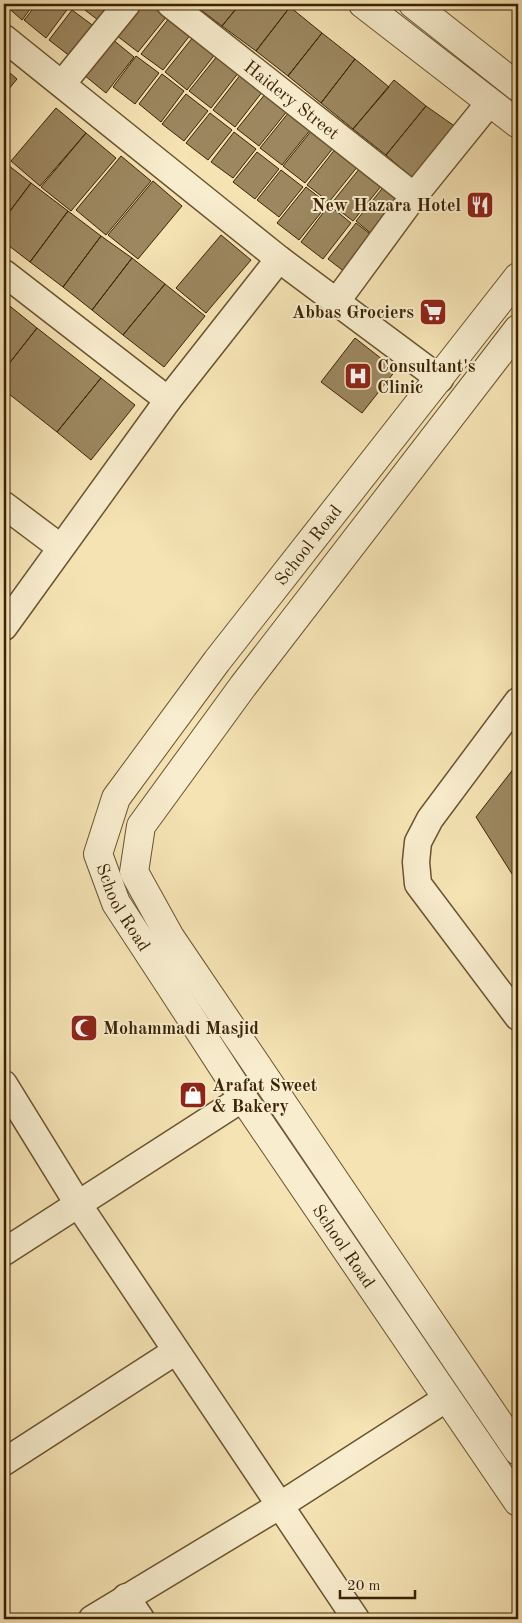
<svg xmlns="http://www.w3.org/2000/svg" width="522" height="1623" font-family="'Old Standard TT',serif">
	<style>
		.building { fill: #9c8760; stroke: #3b2304 }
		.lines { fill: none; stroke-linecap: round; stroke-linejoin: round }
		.minor-casing { stroke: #6a5330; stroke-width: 29 }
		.tertiary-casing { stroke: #6a5330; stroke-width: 30 }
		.minor { stroke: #f8edce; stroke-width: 26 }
		.tertiary { stroke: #f8edce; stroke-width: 28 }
		.labels { text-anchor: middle; stroke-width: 4; stroke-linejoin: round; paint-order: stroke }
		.street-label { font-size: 18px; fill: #3b2304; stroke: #f8edce }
		.poi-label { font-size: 18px; font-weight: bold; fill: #3b2304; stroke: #f8edce; text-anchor: start }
	</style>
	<rect width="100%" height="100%" fill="#f5e3b4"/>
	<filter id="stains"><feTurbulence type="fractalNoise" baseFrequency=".004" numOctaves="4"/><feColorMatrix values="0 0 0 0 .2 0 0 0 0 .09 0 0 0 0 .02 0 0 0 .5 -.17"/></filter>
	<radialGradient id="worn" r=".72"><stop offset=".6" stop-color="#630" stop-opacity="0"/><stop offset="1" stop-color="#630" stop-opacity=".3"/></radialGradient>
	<path class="building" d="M4,4h30l-12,16z
		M37,4h28l4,3 -23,31 -22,-18z
		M77,4h34l-13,16z
		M141,4h11l15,12 -29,36 -22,-17z
		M193,4h47l-18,22z
		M240,4h45l5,3 -34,44 -34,-25z
		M290,7l32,26 -34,43 -32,-25z
		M72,10l23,17 -24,30 -22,-17z
		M170,17l21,17 -28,36 -22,-16z
		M322,33l33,26 -34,44 -33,-27z
		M194,36l22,17 -29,37 -22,-18z
		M112,39l22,18 -28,36 -22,-18z
		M218,55l21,17 -28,36 -22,-17z
		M136,56l23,17 -24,31 -22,-17z
		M355,59l34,28 -36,42 -32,-26z
		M4,68l13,11 -13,16z
		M162,74l22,17 -23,31 -22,-18z
		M241,74l22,17 -28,36 -22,-17z
		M394,80l32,26 -40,49 -33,-26z
		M266,93l22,17 -29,36 -22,-17z
		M186,94l22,17 -24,30 -22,-17z
		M426,106l37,26 -44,52 -33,-29z
		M56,108l30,25 -46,53 -29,-25z
		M289,112l22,17 -29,36 -22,-17z
		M210,113l22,17 -24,30 -22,-17z
		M312,130l22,17 -29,36 -22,-17z
		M234,132l22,17 -23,29 -22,-16z
		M86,133l30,25 -45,53 -30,-24z
		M336,148l22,18 -29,36 -22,-17z
		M257,152l22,17 -24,30 -22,-17z
		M121,156l30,25 -45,54 -30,-25z
		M4,162l27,21 -27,36z
		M360,168l22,17 -29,36 -22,-17z
		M281,170l22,17 -24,30 -22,-17z
		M153,181l29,25 -44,53 -30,-24z
		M31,183l37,28 -38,51 -26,-20v-23z
		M385,185l21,17 -28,37 -22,-18z
		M306,187l22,17 -29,36 -22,-17z
		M329,205l22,18 -28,36 -22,-17z
		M68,211l33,25 -38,51 -33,-25z
		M356,223l22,17 -28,36 -22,-17z
		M221,235l30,25 -45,53 -30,-25z
		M101,236l31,22 -40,52 -29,-23z
		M132,258l33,26 -42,51 -31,-25z
		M165,284l40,32 -41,51 -41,-32z
		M6,303l31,25 -33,42v-65z
		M37,328l64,50 -44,54 -53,-42v-20z
		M355,338l41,32 -34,43 -41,-31z
		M101,378l34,27 -44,55 -34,-28z
		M518,763v107l-6,4 -36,-57z"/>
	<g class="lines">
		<g class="minor-casing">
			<g id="minor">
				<path id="s1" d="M170,4l244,192"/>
				<path d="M4,38l275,221 161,120"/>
				<path d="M62,84l65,-80"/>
				<path d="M4,273l164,127"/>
				<path d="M337,301l77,-105 76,-94"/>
				<path d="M4,505l56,42"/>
				<path d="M4,627l164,-227 111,-141"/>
				<path d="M518,701l-88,118 -12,23 -2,20 2,22 100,133"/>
				<path d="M4,1084l74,120 278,415"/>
				<path d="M4,1252l239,-154"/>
				<path d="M4,1462l172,-111"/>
				<path d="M126,1597l15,22"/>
				<path d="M92,1619l187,-113 168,-108"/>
			</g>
		</g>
		<g class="tertiary-casing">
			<g id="tertiary">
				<path d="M363,4l155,120"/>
				<path d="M413,4l105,83"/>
				<path id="s2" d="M518,277l-301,384 -101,137 -18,56 18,49 53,81 74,114 275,404"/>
				<path d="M518,329l-275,357 -102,140 -7,46 36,65 348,514"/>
			</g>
		</g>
		<use href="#minor" class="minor"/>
		<use href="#tertiary" class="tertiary"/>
	</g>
	<defs>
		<g id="restaurant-square" transform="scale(1.4375)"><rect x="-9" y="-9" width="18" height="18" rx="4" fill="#8f2418" stroke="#f8edce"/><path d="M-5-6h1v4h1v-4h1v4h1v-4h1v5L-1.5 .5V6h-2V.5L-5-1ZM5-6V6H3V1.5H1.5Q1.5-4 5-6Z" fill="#fff"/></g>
		<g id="supermarket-square" transform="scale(1.4375)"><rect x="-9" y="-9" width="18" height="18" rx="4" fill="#8f2418" stroke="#f8edce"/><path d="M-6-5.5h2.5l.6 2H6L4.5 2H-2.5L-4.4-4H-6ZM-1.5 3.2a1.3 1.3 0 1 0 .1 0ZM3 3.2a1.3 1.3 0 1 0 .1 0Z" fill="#fff"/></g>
		<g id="hospital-square" transform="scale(1.4375)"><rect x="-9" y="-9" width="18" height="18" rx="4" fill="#8f2418" stroke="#f8edce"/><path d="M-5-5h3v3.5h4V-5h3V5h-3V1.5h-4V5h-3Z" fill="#fff"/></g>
		<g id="mosque-square" transform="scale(1.4375)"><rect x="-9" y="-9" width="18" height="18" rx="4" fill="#8f2418" stroke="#f8edce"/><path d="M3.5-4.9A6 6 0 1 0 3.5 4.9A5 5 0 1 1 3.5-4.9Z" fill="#fff"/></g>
		<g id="shop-square" transform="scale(1.4375)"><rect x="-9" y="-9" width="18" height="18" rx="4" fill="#8f2418" stroke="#f8edce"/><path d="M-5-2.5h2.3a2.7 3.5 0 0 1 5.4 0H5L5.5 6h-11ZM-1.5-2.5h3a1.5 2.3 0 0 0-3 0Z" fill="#fff"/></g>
	</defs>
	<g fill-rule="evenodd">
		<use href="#restaurant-square" x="480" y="205"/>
		<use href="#supermarket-square" x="433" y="312"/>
		<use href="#hospital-square" x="358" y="376"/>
		<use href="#mosque-square" x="84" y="1028"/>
		<use href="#shop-square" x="193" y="1095"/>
	</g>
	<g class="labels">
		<g class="street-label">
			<text dy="6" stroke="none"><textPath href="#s1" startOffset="155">Haidery Street</textPath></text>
			<text transform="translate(308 545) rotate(-52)" y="6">School Road</text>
			<text dy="6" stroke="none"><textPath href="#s2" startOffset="776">School Road</textPath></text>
			<text dy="6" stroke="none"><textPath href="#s2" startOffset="1181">School Road</textPath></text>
		</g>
		<g class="poi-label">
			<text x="461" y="211" text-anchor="end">New Hazara Hotel</text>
			<text x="414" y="318" text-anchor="end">Abbas Grociers</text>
			<text x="377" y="372">Consultant's<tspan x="377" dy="21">Clinic</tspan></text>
			<text x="103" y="1034">Mohammadi Masjid</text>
			<text x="212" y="1091">Arafat Sweet<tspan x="212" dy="21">&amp; Bakery</tspan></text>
		</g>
	</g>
	<rect width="522" height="1623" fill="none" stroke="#f5e3b4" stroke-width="20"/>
	<rect x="5" y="5" width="512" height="1613" fill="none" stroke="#3b2304" stroke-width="2.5"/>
	<rect x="10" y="10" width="502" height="1603" fill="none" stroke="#3b2304"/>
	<path d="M340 1590v8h75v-8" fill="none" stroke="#3b2304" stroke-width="2.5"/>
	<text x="347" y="1590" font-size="15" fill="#3b2304" stroke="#f8edce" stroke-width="4" paint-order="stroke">20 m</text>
	<rect width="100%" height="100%" filter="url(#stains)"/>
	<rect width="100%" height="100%" fill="url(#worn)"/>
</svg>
